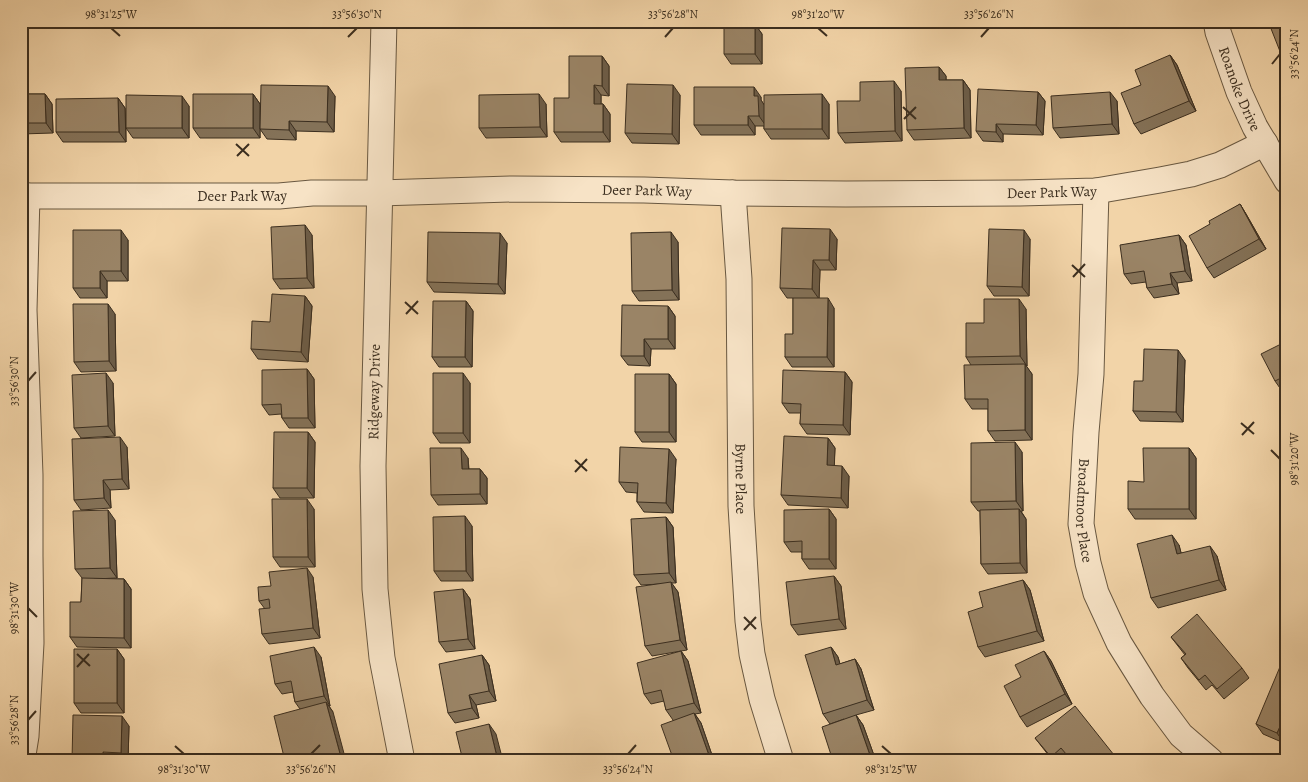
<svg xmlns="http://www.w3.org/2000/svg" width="1308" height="782" font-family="Alegreya,serif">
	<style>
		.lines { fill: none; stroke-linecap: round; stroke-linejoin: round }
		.minor-casing { stroke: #695841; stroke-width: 27 }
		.minor { stroke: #f7e3c6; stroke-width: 25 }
		.wall { fill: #847258; stroke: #3b2e1f }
		.shaded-wall { fill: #6c5c47; stroke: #3b2e1f }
		.building { fill: #9a8466; stroke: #3b2e1f }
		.ticks { fill: none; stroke: #3b2e1f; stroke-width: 2 }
		.labels { text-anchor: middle; stroke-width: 4.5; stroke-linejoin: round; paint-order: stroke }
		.street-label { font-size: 15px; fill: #3b2e1f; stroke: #f7e3c6 }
		.neatline { fill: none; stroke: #3b2e1f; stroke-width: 2 }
		.ticks-label { font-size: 12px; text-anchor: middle; fill: #3b2e1f }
	</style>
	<rect width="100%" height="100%" fill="#f2d4a8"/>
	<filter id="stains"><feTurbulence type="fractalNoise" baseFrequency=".004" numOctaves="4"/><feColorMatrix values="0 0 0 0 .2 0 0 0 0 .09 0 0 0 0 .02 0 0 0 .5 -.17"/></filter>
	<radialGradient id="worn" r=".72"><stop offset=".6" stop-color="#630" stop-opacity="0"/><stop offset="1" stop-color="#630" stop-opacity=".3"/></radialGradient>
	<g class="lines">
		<g class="minor-casing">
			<g id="minor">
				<path d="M384,21l-11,445 2,123 7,69 20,103"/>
				<path id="s1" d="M1216,21l2,11 21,60 16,35 32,54"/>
				<path id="s2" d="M1096,191l-5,183 -5,58 -5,92 7,39 8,30 23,50 33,53 29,39 30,26"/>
				<path id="s3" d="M733,193l6,86 2,227 7,115 4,33 10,45 19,62"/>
				<path id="s4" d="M21,196h258l33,-3h67l133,-4 132,1 89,3 113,1 174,-1 76,-2 64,-11 31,-6 29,-9 45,-22"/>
				<path d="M22,761l4,-25 5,-93 -1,-87v-81l-6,-165 3,-114"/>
			</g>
		</g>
		<use href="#minor" class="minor"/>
	</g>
	<path class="wall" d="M1287,21v44l-4,-6z
		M755,24l7,10v30h-31l-7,-10z
		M1170,55l7,10 19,46 -55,23 -7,-10 7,-39z
		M602,56l7,10v30l-8,-1v9h2l7,10v28h-49l-7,-10 15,-34z
		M939,67l7,9v4h17l7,10 1,48 -57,2 -7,-10z
		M901,91l1,50 -57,2 -7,-10 22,-32z
		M1038,92l7,9 -2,34 -40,-1v8l-20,-1 -7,-10z
		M21,94h24l7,10 1,29 -32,1z
		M253,94l7,10v34h-60l-7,-10z
		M680,95l-1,49 -47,-1 -7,-10z
		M335,96l-1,36 -38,-1v9l-29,-1 -7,-10z
		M761,97v3l3,5 65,-1v35h-58l-7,-10v-3h-9v9h-54l-7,-10z
		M118,98l7,10 1,20 63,-22v32h-56l-7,-10v14h-63l-7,-10z
		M1117,101l2,33 -59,4 -7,-10z
		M546,104l1,33 -61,1 -7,-10z
		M1240,204l6,10 20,35 -52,29 -7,-10 3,-44z
		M312,235l2,53 -34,1 -7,-10z
		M1179,235l7,10 6,36 -15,2 2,11 -25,4 -7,-10 -1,-6 -15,2 -7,-10z
		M837,239l-1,31h-16l-1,28 15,10v59h-42l-7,-10 8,-23v-36h-6l-7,-10z
		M1030,239l-1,57h-35l-7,-10z
		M128,240v41h-21v17h-27l-7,-10z
		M678,242l1,58 -40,1 -7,-10z
		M507,243l-2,51 -71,-2 -7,-10z
		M305,296l7,10 -4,56 -50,-3 -7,-10 19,-27z
		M466,301l7,10 -1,56h-33l-7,-10z
		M668,306l7,10v33h-24l-1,17 -22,-1 -7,-9z
		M1026,309l1,57h-1l6,8v66l-37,1 -7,-10v-22h-16l-7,-10 6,-34 -5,-8 18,-34z
		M115,314l1,57 -35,1 -7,-10z
		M1287,341v47l-5,3 -7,-10z
		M1185,360l-2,62 -43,-1 -7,-10 10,-30z
		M307,369l7,10 1,49h-26l-7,-10 -1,-4 -12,1 -7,-10z
		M845,372l7,10 -2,53 -43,-1 -7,-10 1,-11h-12l-7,-10z
		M669,374l7,10v58h-34l-7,-10z
		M113,383l2,53 -34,2 -7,-10z
		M470,383v60h-30l-7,-10z
		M308,432l7,10 -1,56h-34l-7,-10z
		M828,438l7,10 -1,18 15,10 -1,32 -60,-3 -7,-10z
		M127,447l2,42 -19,1 1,18 -30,2 -7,-10z
		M1189,448l7,10v61h-61l-7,-10 16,-27z
		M1022,452l1,59h-2l5,8 1,54 -39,1 -7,-10 -1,-53h-2l-7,-9z
		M468,458l1,11h11l7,9v26l-49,1 -7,-10z
		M676,459l-3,54 -29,-1 -7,-10v-9l-11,-1 -7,-10z
		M314,509l1,58h-35l-7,-10z
		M829,509l7,10v50h-27l-7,-10v-7h-11l-7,-10z
		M666,517l7,10 3,56h-5l7,9 9,58 -35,6 -7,-10 16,-62 -20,1 -7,-10z
		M115,520l2,58 -23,1h30l7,10v59l-54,-1 -7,-10 11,-35 1,-24 -7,-9z
		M472,526l1,55h-32l-7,-10z
		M1179,545l2,8 36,3 9,34 -68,18 -7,-10z
		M834,576l7,10 5,43 -48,6 -7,-10z
		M313,577l7,61 -51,6 -7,-10 3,-25 -6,-8 12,-15z
		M1023,580l7,10 14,51 -59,16 -7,-10 5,-40z
		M463,589l7,10 5,50 -29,3 -7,-10z
		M1171,637l71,31 7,10 -25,21 -12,-14 -6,5 -18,-22 -7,-10 4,-3z
		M831,647l7,10 2,7 15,-5 6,10 13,41 -18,5 7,10 13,36h-43l11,-42 -14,5 -7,-10z
		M117,649l7,10v54h-43l-7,-10z
		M681,651l7,10 13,52 -6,1 6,9 13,38h-40l-1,-41 -7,-10 -2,-9 -13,3 -7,-10z
		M1044,651l7,10 21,43 -45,23 -7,-10 1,-40z
		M482,655l7,10 7,36 -20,4 3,13 -24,5 -7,-10z
		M321,657l9,49h-1l4,6 -33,-3 -5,-7 -2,-10 -11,2 -7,-10z
		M1287,664v73l-3,6 -21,-9 -7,-10z
		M129,726l-1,35h-56z
		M1035,738l79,17 4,6h-47l-3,-3 -4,3h-11z"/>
	<path class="shaded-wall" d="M755,24l7,10v30l-7,-10z
		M1170,55l7,10 19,46 -7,-10z
		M602,56l7,10v30l-7,-10z
		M939,67l7,9v14l-7,-10z
		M963,80l7,10 1,48 -7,-10z
		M894,81l7,10 1,50 -7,-10z
		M594,85l7,10v19l-7,-10z
		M673,85l7,10 -1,49 -7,-10z
		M328,86l7,10 -1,36 -7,-10z
		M754,87l7,10v3l4,6 1,20 -7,-10 -5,-20z
		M1038,92l7,9 -2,34 -7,-10z
		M1110,92l7,9 2,33 -7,-10z
		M45,94l7,10 1,29 -7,-10z
		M253,94l7,10v34l-7,-10z
		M539,94l7,10 1,33 -7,-10z
		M822,94l7,10v35l-7,-10z
		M182,96l7,10v32l-7,-10z
		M118,98l7,10 1,34 -7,-10z
		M603,104l7,10v28l-7,-10z
		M748,116l7,10v9l-7,-10z
		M289,121l7,10v9l-7,-10z
		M996,124l7,10v8l-7,-10z
		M1240,204l6,10 20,35 -7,-10z
		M305,225l7,10 2,53 -7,-10z
		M830,229l7,10 -1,31 -7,-10z
		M121,230l7,10v41l-7,-10z
		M1024,230l6,9 -1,57 -7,-9z
		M671,232l7,10 1,58 -7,-10z
		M500,233l7,10 -2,51 -7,-10z
		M1179,235l7,10 6,36 -7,-10z
		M813,260l7,10 -1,29 -7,-10z
		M100,271l7,10v17l-7,-10z
		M1170,273l7,10 2,11 -7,-10z
		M305,296l7,10 -4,56 -7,-10z
		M828,298l6,10v59l-7,-10z
		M1019,299l7,10 1,57 -7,-10z
		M466,301l7,10 -1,56 -7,-10z
		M108,304l7,10 1,57 -7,-10z
		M668,306l7,10v33l-7,-10z
		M644,339l7,10 -1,17 -6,-10z
		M1178,350l7,10 -2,62 -7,-10z
		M1025,364l7,10v66l-7,-10z
		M307,369l7,10 1,49 -7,-10z
		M845,372l7,10 -2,53 -7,-10z
		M106,373l7,10 2,53 -7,-10z
		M463,373l7,10v60l-7,-10z
		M669,374l7,10v58l-7,-10z
		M308,432l7,10 -1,56 -7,-10z
		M120,437l7,10 2,42 -7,-10z
		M828,438l7,10 -1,27 -7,-10z
		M1015,442l7,10 1,59 -7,-10z
		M461,448l7,10 1,21 -7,-10z
		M1189,448l7,10v61l-7,-10z
		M669,449l7,10 -3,54 -7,-10z
		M842,466l7,10 -1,32 -7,-10z
		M480,469l7,9v26l-7,-10z
		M103,480l7,10 1,18 -7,-10z
		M307,499l7,10 1,58 -7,-10z
		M829,509l7,10v50l-7,-10z
		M1019,509l7,10 1,54 -7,-10z
		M108,510l7,10 2,58 -7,-10z
		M465,516l7,10 1,55 -7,-10z
		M666,517l7,10 3,56 -7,-10z
		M1172,535l7,10 5,19 -7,-10z
		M1210,546l7,10 9,34 -7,-10z
		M307,568l6,9 7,61 -7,-10z
		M834,576l7,10 5,43 -7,-10z
		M124,579l7,10v59l-7,-10z
		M1023,580l7,10 14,51 -7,-10z
		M671,582l7,10 9,58 -7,-10z
		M463,589l7,10 5,50 -7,-10z
		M314,647l7,10 9,49 -6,-10z
		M831,647l7,10 5,18 -7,-10z
		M117,649l7,10v54l-7,-10z
		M681,651l7,10 13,52 -7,-10z
		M1044,651l7,10 21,43 -7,-10z
		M482,655l7,10 7,36 -7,-10z
		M855,659l6,10 13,41 -7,-10z
		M469,695l7,10 3,13 -7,-10z
		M326,702l7,10 13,49h-4z
		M694,713l7,10 13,38h-3z
		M856,715l7,10 13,36h-4z
		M122,716l7,10 -1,35h-1l-6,-8z
		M1282,722l5,6v9l-3,6 -7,-10z
		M489,724l7,10 7,27h-5z
		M103,752l6,9h-6z"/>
	<path class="building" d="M1268,21h19v37l-4,1z
		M755,24v30h-31v-29z
		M1170,55l19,46 -55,23 -13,-31 20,-8 -6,-15z
		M569,56h33v30l-8,-1v19h9v28h-49v-34h15z
		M939,67v13h24l1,48 -57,2 -2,-62z
		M894,81l1,50 -57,2 -1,-32h23v-19z
		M627,84l46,1 -1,49 -47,-1z
		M261,85l67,1 -1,36 -38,-1v9l-29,-1z
		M694,87h60v9h4l1,20h-11v9h-54z
		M978,89l60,3 -2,33 -40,-1v8l-20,-1z
		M1110,92l2,32 -59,4 -2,-32z
		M21,94h24l1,29h-25z
		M193,94h60v34h-60z
		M539,94l1,33 -61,1v-33z
		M822,94v35h-58v-34z
		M126,95l56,1v32h-56z
		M118,98l1,34h-63v-33z
		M1240,204l19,35 -52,29 -18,-32 21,-12 -1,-3z
		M305,225l2,53 -34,1 -2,-52z
		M782,228l48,1 -1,31h-16l-1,29 -32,-1z
		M989,229l35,1 -2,57 -35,-1z
		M73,230h48v41h-21v17h-27z
		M428,232l72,1 -2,51 -71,-2z
		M671,232l1,58 -40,1 -1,-58z
		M1179,235l6,36 -15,2 2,11 -25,4 -3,-17 -20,3 -4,-29z
		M272,294l33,2 -4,56 -50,-3 1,-28 18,1z
		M793,298h35l-1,59h-42v-23h8z
		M984,299h35l1,57 -54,1v-34h18z
		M433,301h33l-1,56h-33z
		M73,304h35l1,57 -35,1z
		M622,305l46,1v33h-24v17h-23z
		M1287,341v34l-12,6 -14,-27z
		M1144,349l34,1 -2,62 -43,-1 1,-30h9z
		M1025,364v66l-37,1v-32h-23l-1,-34z
		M307,369l1,49h-26l-1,-14 -19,1v-35z
		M783,370l62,2 -2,53 -43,-1 1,-20 -19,-1z
		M106,373l2,53 -34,2 -2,-53z
		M433,373h30v60h-30z
		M635,374h34v58h-34z
		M274,432h34l-1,56h-34z
		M784,436l44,2 -1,27 15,1 -1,32 -60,-3z
		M120,437l2,42 -19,1 1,18 -30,2 -2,-61z
		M1015,442l1,59 -45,1v-59z
		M620,447l49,2 -3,54 -29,-1 1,-19 -19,-1z
		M430,448h31l1,21h18v25l-49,1z
		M1143,448h46v61h-61v-28l16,1z
		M272,499h35l1,58h-35z
		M829,509v50h-27v-18l-18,1v-32z
		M1019,509l1,54 -39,1 -1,-54z
		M108,510l2,58 -35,1 -2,-58z
		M465,516l1,55h-32l-1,-54z
		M666,517l3,56 -35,2 -3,-56z
		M1172,535l5,19 33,-8 9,34 -68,18 -14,-54z
		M307,568l6,60 -51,6 -3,-25 11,-1 -1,-9 -10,2 -1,-14 13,-1 -2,-14z
		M834,576l5,43 -48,6 -5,-43z
		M82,578l42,1v59l-54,-1v-35h11z
		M1023,580l14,51 -59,16 -10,-35 15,-5 -4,-15z
		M671,582l9,58 -35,6 -9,-59z
		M463,589l5,50 -29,3 -5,-50z
		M1197,614l45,54 -25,21 -12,-14 -6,5 -18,-22 5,-4 -15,-17z
		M314,647l10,49 -29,6 -4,-21 -16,3 -5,-28z
		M831,647l5,18 19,-6 12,41 -44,14 -18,-59z
		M74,649h43v54h-43z
		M681,651l13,52 -28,7 -5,-20 -17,4 -7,-31z
		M1044,651l21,43 -45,23 -16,-31 17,-9 -6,-12z
		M482,655l7,36 -20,4 3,13 -24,5 -9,-49z
		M1282,662l5,2v60l-5,-2 -5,11 -21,-9z
		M326,702l16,59h-57l-11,-45z
		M1075,706l39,49 -7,6h-35l-11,-13 -10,9 -16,-19z
		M694,713l17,48h-37l-13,-36z
		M73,715l49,1 -1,37 -18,-1v9h-31z
		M856,715l16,46h-39l-11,-34z
		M489,724l9,37h-35l-7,-29z"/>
	<path class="ticks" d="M111,28l9,8M818,28l9,8M348,37l9,-9M665,37l8,-9M981,37l8,-9M1272,64l8,-10M903,107l13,12M904,119l12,-12M236,144l13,12M237,156l12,-12M1072,265l13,12M1073,277l12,-13M405,302l13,12M406,314l12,-13M28,381l8,-9M1241,423l13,11M1242,435l12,-13M1271,450l9,9M575,460l12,11M575,472l12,-13M28,608l9,9M744,617l12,12M744,630l12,-13M77,654l13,12M77,667l12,-13M28,720l8,-9M175,746l9,8M882,746l9,8M311,754l9,-9M628,754l8,-9"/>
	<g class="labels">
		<g class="street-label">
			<text dy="5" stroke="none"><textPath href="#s1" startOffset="72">Roanoke Drive</textPath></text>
			<text dy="5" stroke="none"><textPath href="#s4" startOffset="626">Deer Park Way</textPath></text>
			<text dy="5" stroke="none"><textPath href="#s4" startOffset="1031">Deer Park Way</textPath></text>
			<text dy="5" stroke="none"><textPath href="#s4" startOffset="221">Deer Park Way</textPath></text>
			<text transform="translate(374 392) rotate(-89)" y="5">Ridgeway Drive</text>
			<text dy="5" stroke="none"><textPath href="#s3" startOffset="286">Byrne Place</textPath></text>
			<text dy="5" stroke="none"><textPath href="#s2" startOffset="320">Broadmoor Place</textPath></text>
		</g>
	</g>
	<rect width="1308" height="782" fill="none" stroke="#f2d4a8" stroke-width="55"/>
	<rect x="28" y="28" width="1252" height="726" class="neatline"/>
	<g class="ticks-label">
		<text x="111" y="18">98°31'25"W</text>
		<text x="357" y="18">33°56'30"N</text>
		<text x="673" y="18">33°56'28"N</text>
		<text x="818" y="18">98°31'20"W</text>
		<text x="989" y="18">33°56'26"N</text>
		<text transform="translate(1294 54) rotate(-90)" y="4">33°56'24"N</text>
		<text transform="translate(14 381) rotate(-90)" y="4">33°56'30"N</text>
		<text transform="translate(1294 459) rotate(-90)" y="4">98°31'20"W</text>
		<text transform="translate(14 608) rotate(-90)" y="4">98°31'30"W</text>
		<text transform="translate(14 720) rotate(-90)" y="4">33°56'28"N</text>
		<text x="184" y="773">98°31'30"W</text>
		<text x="311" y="773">33°56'26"N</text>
		<text x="628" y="773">33°56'24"N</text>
		<text x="891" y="773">98°31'25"W</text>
	</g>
	<rect width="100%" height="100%" filter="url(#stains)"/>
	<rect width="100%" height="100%" fill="url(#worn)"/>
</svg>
